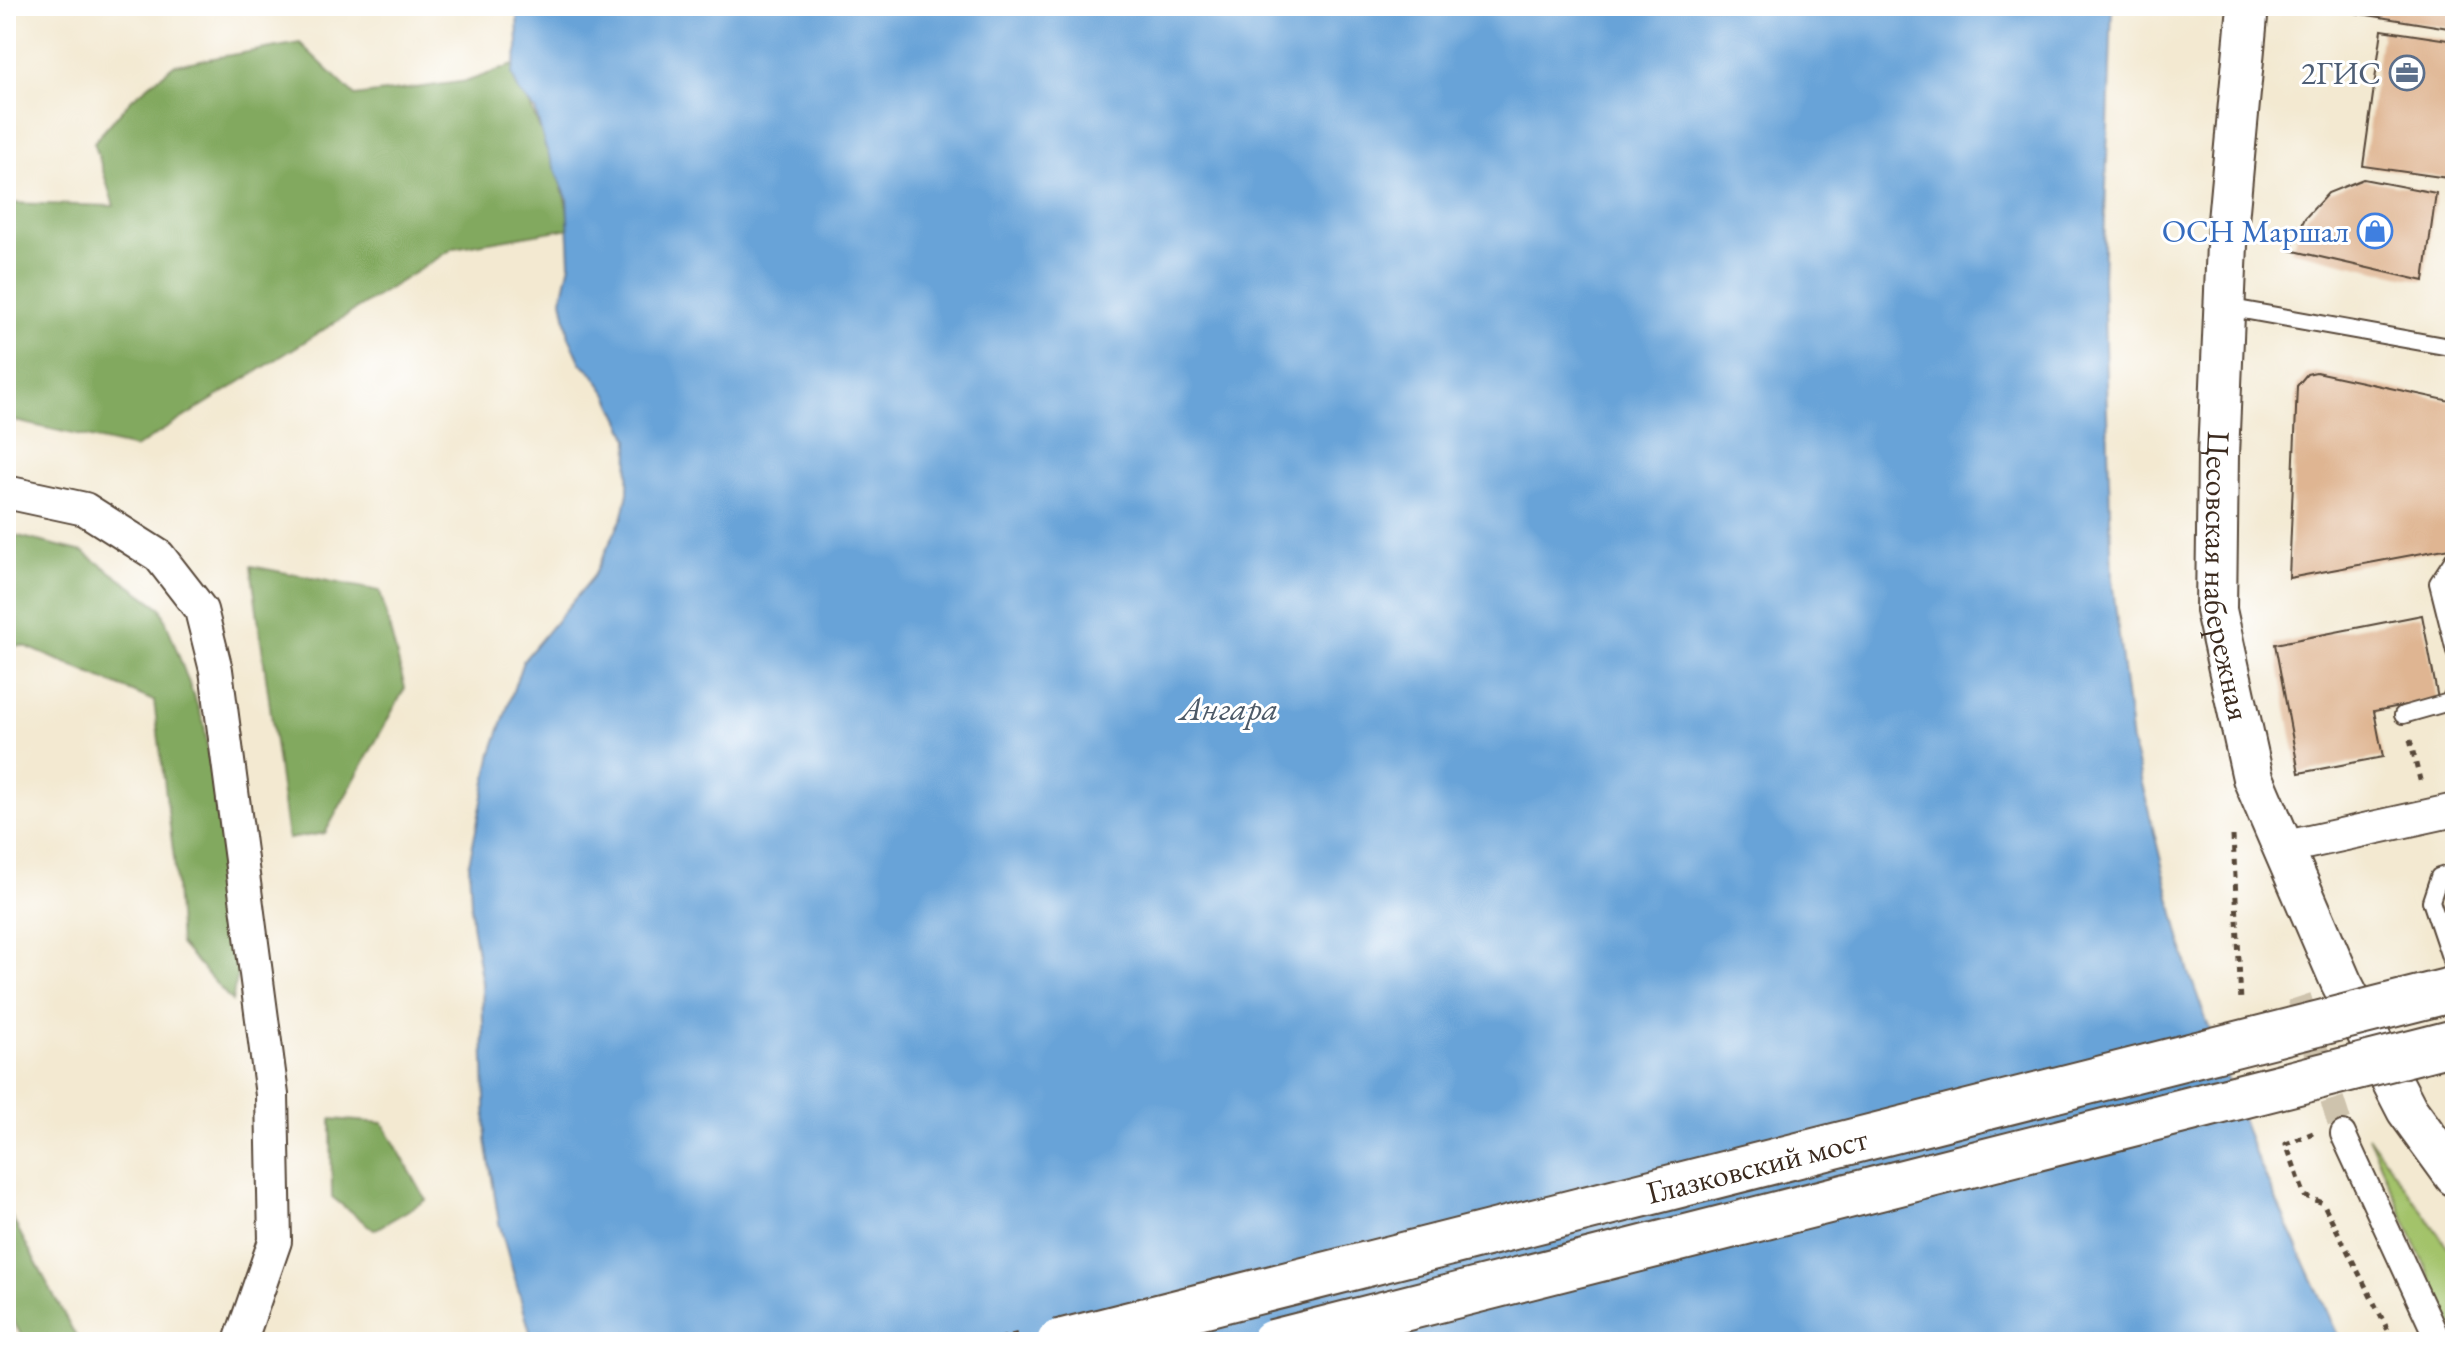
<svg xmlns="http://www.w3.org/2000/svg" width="2461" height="1348" font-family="'EB Garamond',serif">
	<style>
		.green { fill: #a3c36b; stroke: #6f7644; stroke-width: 2 }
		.forest { fill: #82a95f; stroke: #5e6a3e; stroke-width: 2 }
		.water { fill: #68a3d8; stroke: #52667b; stroke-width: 2 }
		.building { fill: #dfb592 }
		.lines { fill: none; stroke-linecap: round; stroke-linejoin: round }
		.pedestrian-tunnel { stroke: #cec3ad; stroke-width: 24; stroke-dasharray: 24 12; stroke-linecap: butt }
		.service-casing { stroke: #574739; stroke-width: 20 }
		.pedestrian-casing { stroke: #574739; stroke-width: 28 }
		.minor-casing { stroke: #574739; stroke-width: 36 }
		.tertiary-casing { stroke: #574739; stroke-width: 44 }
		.path { stroke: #574739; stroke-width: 5; stroke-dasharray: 6 6; stroke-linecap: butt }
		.service { stroke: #fff; stroke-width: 16 }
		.pedestrian { stroke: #fff; stroke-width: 24 }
		.minor { stroke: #fff; stroke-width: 32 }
		.tertiary { stroke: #fff; stroke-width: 40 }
		.tram { stroke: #3b2a1e; stroke-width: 2 }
		.secondary-bridge-casing { stroke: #574739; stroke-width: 48; stroke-linecap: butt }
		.path-bridge { stroke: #574739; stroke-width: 5; stroke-dasharray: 6 6; stroke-linecap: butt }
		.secondary-bridge { stroke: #fff; stroke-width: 44 }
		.labels { text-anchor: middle; stroke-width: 6; stroke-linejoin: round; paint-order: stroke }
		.service-label { font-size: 32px; fill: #4e5e75; stroke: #fff; text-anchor: end }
		.shop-label { font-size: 32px; fill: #366cbe; stroke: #fff; text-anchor: end }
		.street-label { font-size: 32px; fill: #3b2a1e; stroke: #fff }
		.water-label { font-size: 34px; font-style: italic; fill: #4d5a68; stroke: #fff }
	</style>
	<rect width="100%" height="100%" fill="#fff"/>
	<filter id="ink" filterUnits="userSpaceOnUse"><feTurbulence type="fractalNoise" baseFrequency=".0125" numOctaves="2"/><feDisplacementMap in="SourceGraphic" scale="16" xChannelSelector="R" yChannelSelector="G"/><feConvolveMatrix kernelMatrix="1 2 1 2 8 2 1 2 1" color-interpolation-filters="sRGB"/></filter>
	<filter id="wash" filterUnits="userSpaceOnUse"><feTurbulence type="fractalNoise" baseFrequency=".006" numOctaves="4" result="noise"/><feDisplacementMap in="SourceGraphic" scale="32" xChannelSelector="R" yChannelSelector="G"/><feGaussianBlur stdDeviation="1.8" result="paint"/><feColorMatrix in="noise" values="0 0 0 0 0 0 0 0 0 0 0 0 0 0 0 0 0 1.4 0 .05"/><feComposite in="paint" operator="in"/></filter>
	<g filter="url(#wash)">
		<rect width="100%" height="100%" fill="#f3e9d1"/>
		<path class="green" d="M2368,1136l87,121v76z"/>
		<path class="forest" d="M300,43l55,53 113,-15 48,-17c15,56 47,105 55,164l-117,20 -319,200 -129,-29v-216l108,3 -20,-64 38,-43 42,-34z
			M6,533l77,19 78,56 43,116 35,242 -7,35 -52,-57 -6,-86 -20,-157 -129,-55 -19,-1z
			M251,566l129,25 25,97 -80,145 -37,6z
			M331,1119l52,4 43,77 -52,30 -42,-33z
			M6,1207l73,135h-54l-19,-34z"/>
		<path class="water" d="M517,6h1595l-9,273 9,300 20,164 56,227 67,184 86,188h-1808l-34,-119 -13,-83 -4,-157 -10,-59 -3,-61 23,-110 31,-92 70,-84 30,-61 5,-23 1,-54 -21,-44 -17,-24 -10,-8 -12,-26 -7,-38 8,-36 -3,-65 -22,-52 -10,-36 -16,-18 -7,-18 6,-26z"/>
		<g id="blocks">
			<path class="building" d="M2343,6h112v23l-113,-18z
				M2382,30l73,11v138l-92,-13z
				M2363,179l73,14 -12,88 -134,-31 15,-32 23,-25z
				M2316,372l139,30v145l-166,31 8,-192 10,-12z
				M2422,615l16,84 -64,12 9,46 -84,16 -24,-129z"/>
		</g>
	</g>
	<g filter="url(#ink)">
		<use href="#blocks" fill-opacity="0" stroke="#574739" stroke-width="2"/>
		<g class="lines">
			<path class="pedestrian-tunnel" d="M2299,997l44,137"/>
			<g class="service-casing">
				<path id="service" d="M2226,307l229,41
					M2455,557l-17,26 17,68
					M2403,715l46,-13 6,-11
					M2451,960l-20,-59 8,-24 16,-5"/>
			</g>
			<g class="pedestrian-casing">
				<path id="pedestrian" d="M2343,1134l96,208"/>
			</g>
			<g class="minor-casing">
				<path id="minor" d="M6,492l79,17 74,47 42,54 15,60 56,425 3,146 -35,101
					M2282,848l173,-38"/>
			</g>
			<g class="tertiary-casing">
				<g id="tertiary">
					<path id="s1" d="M2248,6l-20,215 -10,234 -2,155 37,168 88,204 66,128 48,66"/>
				</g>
			</g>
			<path class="path" d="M2410,740l11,44
				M2233,836l8,166
				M2313,1133l-27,11 19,52 18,7 71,139"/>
			<use href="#service" class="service"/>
			<use href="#pedestrian" class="pedestrian"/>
			<use href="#minor" class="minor"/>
			<use href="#tertiary" class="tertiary"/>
			<path class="tram" d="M1114,1342l1341,-340
				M1228,1342l1227,-312"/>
			<g class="secondary-bridge-casing">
				<g id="secondary-bridge">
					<path id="s2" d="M1059,1342l1396,-353"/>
					<path d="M1273,1342l1182,-300"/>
				</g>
			</g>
			<path class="path-bridge" d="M988,1342l31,-8"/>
			<use href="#secondary-bridge" class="secondary-bridge"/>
		</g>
	</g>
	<defs>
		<g id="office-ring" transform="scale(1.8)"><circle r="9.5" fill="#fff" stroke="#5c6f8a" stroke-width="1.5"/><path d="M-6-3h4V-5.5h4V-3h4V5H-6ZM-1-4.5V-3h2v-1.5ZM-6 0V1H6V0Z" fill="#5c6f8a"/></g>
		<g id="shop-ring" transform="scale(1.8)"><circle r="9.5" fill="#fff" stroke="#3f7fe0" stroke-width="1.5"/><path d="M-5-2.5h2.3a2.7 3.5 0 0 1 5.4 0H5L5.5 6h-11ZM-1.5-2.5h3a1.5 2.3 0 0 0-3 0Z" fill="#3f7fe0"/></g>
	</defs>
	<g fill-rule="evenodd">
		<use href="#office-ring" x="2407" y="73"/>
		<use href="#shop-ring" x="2375" y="231"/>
	</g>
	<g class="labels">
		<g class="service-label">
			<text x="2381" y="84">2ГИС</text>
		</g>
		<g class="shop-label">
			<text x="2349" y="242">ОСН Маршал</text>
		</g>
		<g class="street-label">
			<text dy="11" stroke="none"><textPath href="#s1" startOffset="572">Цесовская набережная</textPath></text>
			<text dy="11" stroke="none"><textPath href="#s2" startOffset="720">Глазковский мост</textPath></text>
		</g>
		<g class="water-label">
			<text x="1229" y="720">Ангара</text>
		</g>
	</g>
	<rect width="2461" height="1348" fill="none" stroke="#fff" stroke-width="32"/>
</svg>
